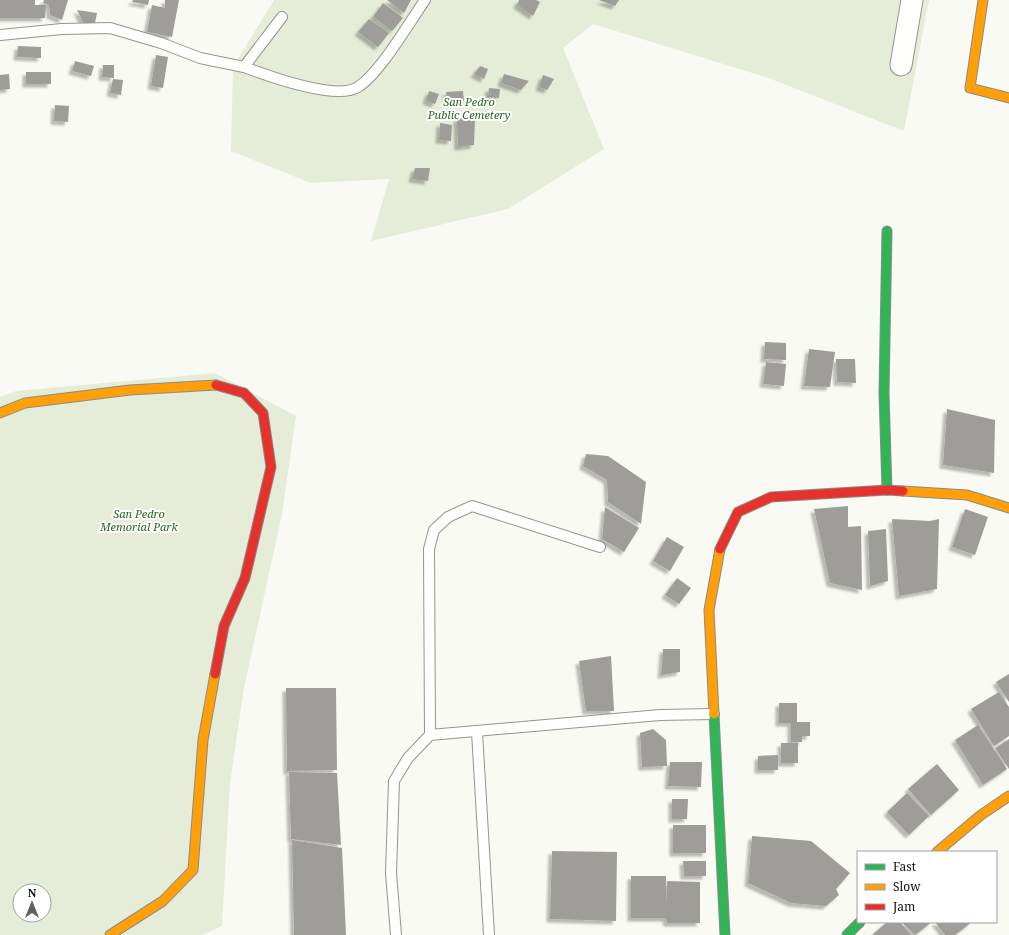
<svg xmlns="http://www.w3.org/2000/svg" width="1009" height="935" font-family="'Noto Serif',serif">
	<style>
		.cemetery { fill: #e5ecd8; fill-rule: evenodd }
		.building { fill: #9e9d99; filter: url(#shadow) }
		.lines { fill: none; stroke-linecap: round; stroke-linejoin: round }
		.lane-casing { stroke: #949492; stroke-width: 12 }
		.street-casing { stroke: #949492; stroke-width: 23 }
		.fast-casing { stroke: #8b8b88; stroke-width: 11 }
		.slow-casing { stroke: #8b8b88; stroke-width: 11 }
		.jam-casing { stroke: #8b8b88; stroke-width: 11 }
		.lane { stroke: #fefefd; stroke-width: 10 }
		.street { stroke: #fefefd; stroke-width: 21 }
		.fast { stroke: #30b455; stroke-width: 9 }
		.slow { stroke: #ff9f0a; stroke-width: 9 }
		.jam { stroke: #e5322d; stroke-width: 9 }
		.labels { text-anchor: middle; stroke-width: 4; stroke-linejoin: round; paint-order: stroke }
		.park-label { font-size: 11px; font-style: italic; fill: #296421; stroke: #fff }
	</style>
	<defs>
		<filter id="shadow"><feDropShadow dx="-3.5" dy="3.5" stdDeviation="1" flood-color="#0004"/></filter>
	</defs>
	<rect width="100%" height="100%" fill="#fafaf4"/>
	<path class="cemetery" d="M274,0h655l-25,131 -138,-54 -173,-53 -30,24 41,101 -96,60 -137,32 18,-62 -78,4 -80,-32 2,-84z
		M215,373l81,43 -14,98 -38,174 -14,95 -8,143 -20,9h-202v-538l16,-6zM20,891h24v24h-24z"/>
	<path class="building" d="M0,0h35v5h11l-1,13h-45z
		M44,0h24l-6,20 -12,-5 -1,-10 -6,-2z
		M133,0h16l-1,5 -16,-3z
		M165,0h14l-7,37 -25,-5 5,-27 13,3z
		M387,0h24l-7,13z
		M519,0h17l4,2 -7,14 -16,-11z
		M599,0h20l-4,6z
		M383,3l20,15 -11,13 -19,-14z
		M77,10l20,3 -2,10 -9,5z
		M369,19l20,14 -11,14 -20,-15z
		M18,46l23,1v11l-24,-1z
		M156,55l12,2 -5,31 -12,-2z
		M75,61l19,5 -3,10 -19,-5z
		M103,65h11v13l-12,-1z
		M480,66l8,3 -4,10 -10,-5z
		M26,72h25v12h-25z
		M9,74l1,15 -10,1v-15z
		M504,74l25,7 -8,9 -20,-7z
		M543,75l11,4 -7,11 -8,-3z
		M113,79l10,1 -2,15 -11,-2z
		M489,88l11,1 -1,9 -11,-1z
		M429,91l10,3 -4,10 -9,-3z
		M463,91l1,10 -17,2 -1,-11z
		M55,105l14,1 -1,16 -14,-1z
		M457,118l18,1 -1,26 -16,2z
		M440,123l12,2 -1,16 -12,-1z
		M415,168h15l-2,13 -16,-2z
		M765,342l21,1v17l-22,-1z
		M809,349l26,3 -5,35 -26,-1z
		M836,359h19l1,24 -19,-1z
		M766,362l20,2 -2,22 -21,-2z
		M947,409l48,11 -1,53 -51,-8z
		M586,454l22,2 38,26 -5,42 -33,-22 -1,-22 -24,-14z
		M848,506v21l13,-1 1,64 -32,-7 -16,-74z
		M605,507l34,21 -15,24 -22,-13z
		M965,509l23,8 -13,38 -23,-8z
		M892,519l38,2 9,-2 -2,70 -38,7z
		M886,529l2,52 -18,5 -2,-55z
		M667,537l17,10 -14,24 -17,-10z
		M677,578l14,10 -12,16 -14,-9z
		M663,649h17v23l-19,3z
		M611,656l3,55h-28l-7,-50z
		M1009,674v28l-13,-20z
		M286,688h50l1,82 -50,1z
		M999,692l10,15v29l-15,10 -23,-37z
		M779,703h18v19h13v14h-8v6h-11v-19h-12z
		M978,725l29,44 -24,16 -28,-45z
		M653,729l13,11 1,26 -25,1 -2,-34z
		M1009,739v30l-14,-21z
		M781,743h17v20h-17z
		M778,755v15h-20v-14z
		M670,762h32l-1,25 -33,-1z
		M937,764l22,26 -28,25 -23,-26z
		M289,772l48,1 4,72 -50,-6z
		M907,793l22,23 -20,19 -22,-23z
		M672,799h16l-1,20h-15z
		M673,825h33v28h-33z
		M752,836l59,5 39,32 -14,16 3,6 -13,11 -35,-3 -43,-20z
		M292,840l50,8 4,87h-52z
		M552,851l65,1 -1,69 -66,-2z
		M683,861h23v15h-22z
		M631,876h35v29l1,-24 33,1v41h-33l-1,-5h-35z
		M887,922h13l11,13h-37l-1,-1z
		M901,922h31l-17,13z
		M935,922h37l-17,13h-10z"/>
	<g class="lines">
		<g class="lane-casing">
			<path id="lane" d="M0,35l62,-6 48,-1 51,15 39,15 44,9 38,-50
				M244,67c24,9 92,34 114,20 22,-14 51,-64 67,-87
				M477,732l12,203
				M430,735l-1,-186 5,-19 14,-13 24,-11 128,41
				M396,935l-5,-62 3,-92 14,-23 22,-23 230,-20 54,-1"/>
		</g>
		<g class="street-casing">
			<path id="street" d="M901,65l11,-65"/>
		</g>
		<g class="fast-casing">
			<path id="fast" d="M887,231l-3,162 3,97
				M714,714l11,221
				M847,935l13,-13"/>
		</g>
		<g class="slow-casing">
			<path id="slow" d="M983,0l-13,88 39,10
				M0,413l25,-10 105,-13 86,-5
				M903,491l64,4 42,13
				M714,714l-5,-104 11,-61
				M937,852l44,-37 28,-19
				M110,935l53,-34 30,-31 10,-130 12,-66"/>
		</g>
		<g class="jam-casing">
			<path id="jam" d="M720,549l18,-37 33,-15 116,-7 16,1
				M215,674l9,-48 21,-48 26,-111 -8,-54 -19,-20 -28,-8"/>
		</g>
		<use href="#lane" class="lane"/>
		<use href="#street" class="street"/>
		<use href="#fast" class="fast"/>
		<use href="#slow" class="slow"/>
		<use href="#jam" class="jam"/>
	</g>
	<g class="labels">
		<g class="park-label">
			<text x="469" y="106">San Pedro<tspan x="469" dy="13">Public Cemetery</tspan></text>
			<text x="139" y="518">San Pedro<tspan x="139" dy="13">Memorial Park</tspan></text>
		</g>
	</g>
	<rect x="857" y="851" width="140" height="72" fill="#ffffff" stroke="#9f9f9f"/>
	<rect x="865" y="864" width="20" height="6" fill="#30b455" stroke="#9f9f9f"/>
	<text x="893" y="871" font-size="12" fill="#0e0e0e">Fast</text>
	<rect x="865" y="884" width="20" height="6" fill="#ff9f0a" stroke="#9f9f9f"/>
	<text x="893" y="891" font-size="12" fill="#0e0e0e">Slow</text>
	<rect x="865" y="904" width="20" height="6" fill="#e5322d" stroke="#9f9f9f"/>
	<text x="893" y="911" font-size="12" fill="#0e0e0e">Jam</text>
	<g transform="translate(32 903)"><circle r="19" fill="#ffffff" stroke="#9f9f9f"/>
	<path d="M0-3L7 15L0 10L-7 15Z" fill="#61615e"/>
	<text y="-6" font-size="11" font-weight="bold" text-anchor="middle" fill="#0e0e0e">N</text>
	</g>
</svg>
